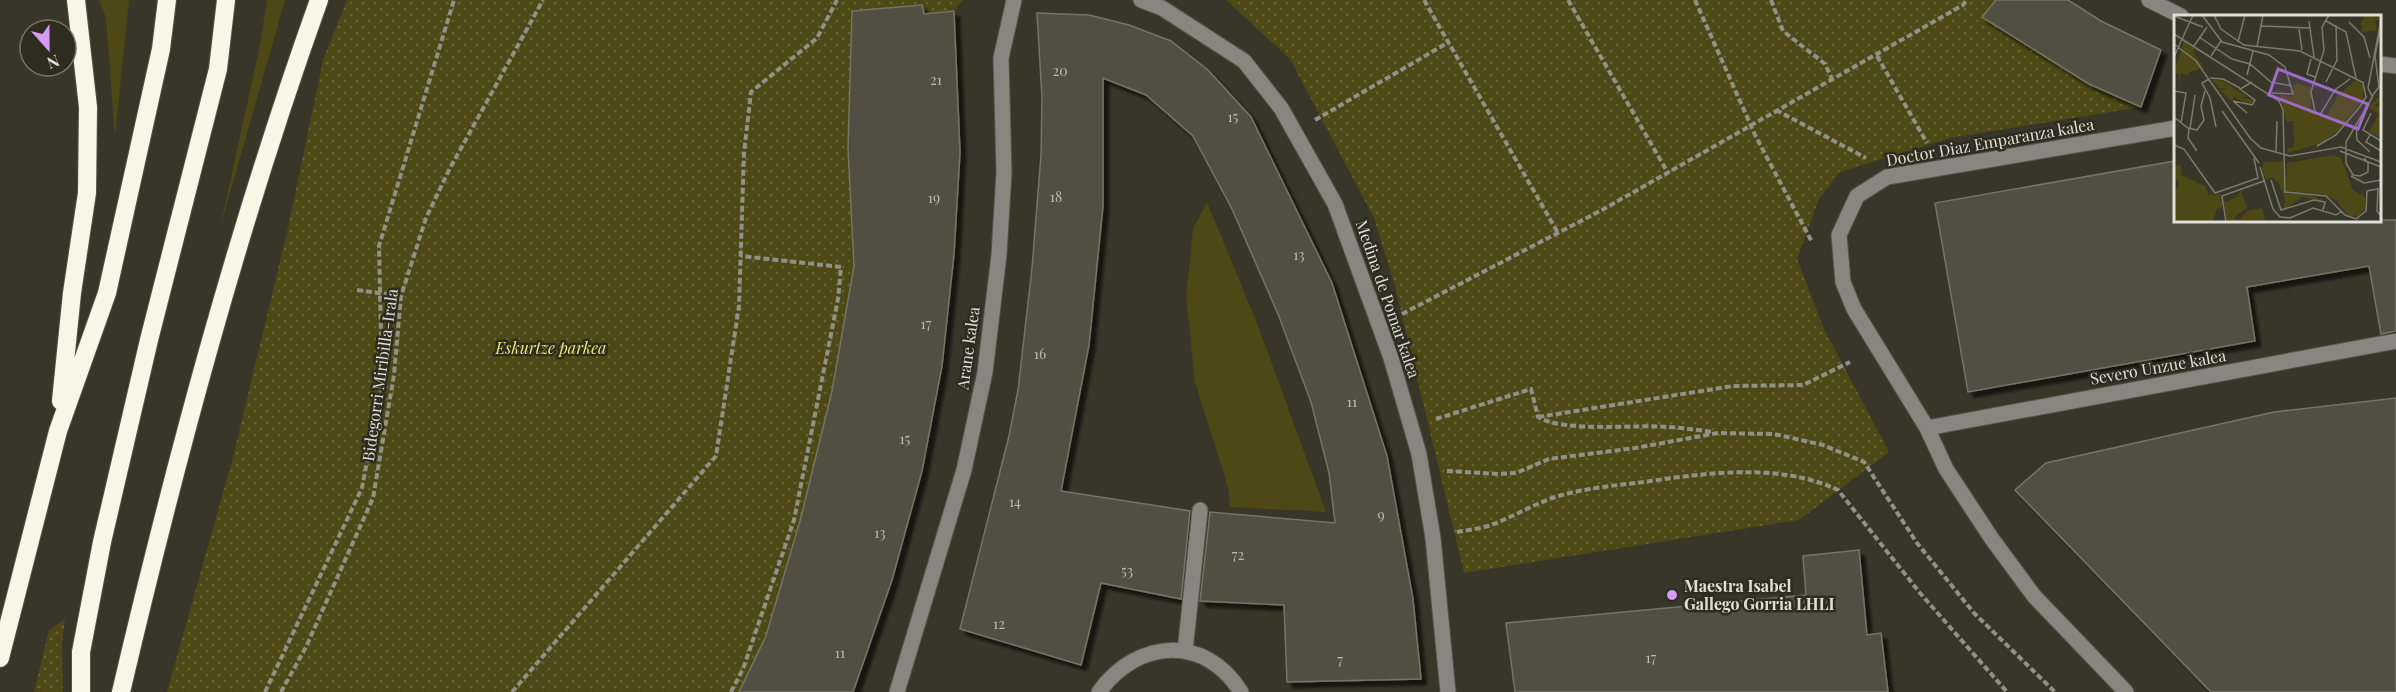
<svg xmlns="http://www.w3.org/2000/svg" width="2396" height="692" font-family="'Playfair Display',serif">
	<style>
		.grass { fill: #4d4815 }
		.park { fill: url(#park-dots) }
		.building { fill: #515042; stroke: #757465; stroke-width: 1.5; filter: url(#shadow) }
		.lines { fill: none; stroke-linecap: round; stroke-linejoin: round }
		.minor-casing { stroke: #555448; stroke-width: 17 }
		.highway-casing { stroke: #555448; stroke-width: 20 }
		.path { stroke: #929187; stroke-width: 4; stroke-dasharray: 6 3; stroke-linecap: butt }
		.minor { stroke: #87867f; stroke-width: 15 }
		.highway { stroke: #f8f7e6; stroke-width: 18 }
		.poi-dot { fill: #d89af8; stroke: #2d2c1f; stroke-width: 2 }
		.labels { text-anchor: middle; stroke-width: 5; stroke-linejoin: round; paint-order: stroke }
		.number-label { font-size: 14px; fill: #bcbbb2 }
		.street-label { font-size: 16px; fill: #e0dfd7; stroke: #2d2c1f }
		.park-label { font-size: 16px; font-style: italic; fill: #f2e770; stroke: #2d2c1f }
		.poi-label { font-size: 16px; font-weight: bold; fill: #e0dfd7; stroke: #2d2c1f; text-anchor: start }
		.inset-road { fill: none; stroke: #7b7a6f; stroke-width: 1.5 }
		.view { fill: #9e6bc7; fill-opacity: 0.15; stroke: #9e6bc7; stroke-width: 3 }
		.inset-edge { fill: none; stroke: #e0dfd7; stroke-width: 3 }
	</style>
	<defs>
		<pattern id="park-dots" width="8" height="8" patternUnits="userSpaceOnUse" patternTransform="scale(1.5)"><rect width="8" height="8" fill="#4d4815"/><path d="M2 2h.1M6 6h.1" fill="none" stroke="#666236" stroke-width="1.8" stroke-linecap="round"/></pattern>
		<filter id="shadow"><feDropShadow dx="5.5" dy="5.5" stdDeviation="1.5" flood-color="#0009"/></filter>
	</defs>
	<rect width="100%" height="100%" fill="#373629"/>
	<path class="grass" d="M99,0h30l-14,137 -9,-119z
		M267,0h18l-65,228 41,-188z
		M1207,202l50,121 69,189 -96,-5 -2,-20 -33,-105 -9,-85 7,-68z"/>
	<path class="park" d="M347,0h616l-9,11 -30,3 -72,-3 2,255 -22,125 -32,130 -34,115 -27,56h-572l66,-235 54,-225 36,-172z
		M1226,0h770l-13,17 106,67 52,23 -191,31 -110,34 -21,27 -22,60 27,70 65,123 -90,68 -335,53 -69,-287 -21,-68 -84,-159z
		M65,619l-3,25 1,48h-29l15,-62z"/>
	<path class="building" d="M1996,0h72l33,21 60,29 -20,57 -52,-23 -107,-67z
		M922,5l2,9 30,-3 6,141 -6,102 -12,112 -20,105 -30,109 -39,112h-114l27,-56 34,-115 32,-130 22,-125 -6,-118 4,-137z
		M1037,13l52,2 40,10 42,16 37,29 43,47 81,166 55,173 26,143 8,80 -134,3 -3,-77 -84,-4 10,-89 125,11 -6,-50 -18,-71 -33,-88 -46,-105 -39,-73 -47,-41 -43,-17v128l-14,139 -28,146 129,20 -9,88 -80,-16 -20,82 -121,-36 49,-193 9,-46 14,-122 9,-113 1,-57z
		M2175,161v59h221v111l-15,3 -12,-68 -122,21 8,54 -287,51 -33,-189z
		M2396,398v294h-185l-196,-202 31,-27 228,-51z
		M1859,550l8,85 14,-2 7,59h-373l-9,-69 300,-28 -3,-39z"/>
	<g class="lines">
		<g class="minor-casing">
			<path id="minor" d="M1141,0l21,8 82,53 37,47 54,96 56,154 28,96 14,84 15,154
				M2149,0l32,16
				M2380,64l16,2
				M1927,428l469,-87
				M1185,651l15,-141
				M897,692l67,-222 21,-98 14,-117 5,-83 -3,-114 13,-58
				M1099,692c38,-53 106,-58 142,0
				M2126,692l-92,-96 -42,-57 -46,-70 -19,-41 -73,-119 -11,-27 -4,-47 18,-39 30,-19 289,-49"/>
		</g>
		<g class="highway-casing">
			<path id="highway" d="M61,401l11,-108 15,-100 1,-86 -12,-107
				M0,658l58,-227 49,-138 54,-244 6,-49
				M81,692v-40l21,-110 47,-202 69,-271 8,-69
				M121,692c55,-234 117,-466 198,-692"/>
		</g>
		<path class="path" d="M1424,0l134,233
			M1568,0l100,173
			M1695,0l61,137 56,105
			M1771,0l12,31 42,33 8,17
			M1877,56l50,87
			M1776,110l90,48
			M1315,120l134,-78
			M357,290l44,6
			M1402,314l200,-104 361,-205 4,-5
			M1538,417l195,-31 70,-1 47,-23
			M1436,419l95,-30 7,28c27,16 98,7 131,10 15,1 29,3 43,5
			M1447,471l52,3 17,-1 33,-14 86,-11 83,-15 56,1 49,11 41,17 53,81 57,70 81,79
			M1457,532c10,-2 21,-3 31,-6 23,-8 44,-21 67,-29 26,-8 54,-11 81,-14 65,-9 140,-22 202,7l82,103 87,99
			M265,692l97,-204 20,-107 -3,-135 75,-246
			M281,692l25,-45 67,-149 21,-123 7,-79 25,-78 23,-48 94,-170
			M512,692l204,-236 23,-150 5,-153 7,-61 66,-54 20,-38
			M731,692l12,-23 51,-149 44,-221 3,-32 -100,-11"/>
		<use href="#minor" class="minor"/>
		<use href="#highway" class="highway"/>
	</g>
	<circle class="poi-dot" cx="1672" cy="595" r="6"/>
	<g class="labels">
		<g class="number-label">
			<text x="1060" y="76">20</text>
			<text x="936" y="85">21</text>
			<text x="1233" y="122">15</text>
			<text x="1056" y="202">18</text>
			<text x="934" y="203">19</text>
			<text x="1299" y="260">13</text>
			<text x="926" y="329">17</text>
			<text x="1040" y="359">16</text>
			<text x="1352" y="407">11</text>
			<text x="905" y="444">15</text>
			<text x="1015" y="507">14</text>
			<text x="1381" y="520">9</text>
			<text x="880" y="538">13</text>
			<text x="1238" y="560">72</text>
			<text x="1127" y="576">53</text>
			<text x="999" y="629">12</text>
			<text x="840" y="658">11</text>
			<text x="1651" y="663">17</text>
			<text x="1340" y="665">7</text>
		</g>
		<g class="street-label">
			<text transform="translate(1990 142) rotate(-10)" y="6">Doctor Diaz Emparanza kalea</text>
			<text transform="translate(1388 299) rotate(71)" y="6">Medina de Pomar kalea</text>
			<text transform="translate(968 348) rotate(-82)" y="6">Arane kalea</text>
			<text transform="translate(2158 367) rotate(-10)" y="6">Severo Unzue kalea</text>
			<text transform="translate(380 375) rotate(-82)" y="6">Bidegorri Miribilla-Irala</text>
		</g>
		<g class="park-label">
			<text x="551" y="354">Eskurtze parkea</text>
		</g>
		<g class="poi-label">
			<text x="1684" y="592">Maestra Isabel<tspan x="1684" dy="18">Gallego Gorria LHLI</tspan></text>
		</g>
	</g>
	<g transform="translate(2174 15)">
		<rect width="207" height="207" fill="#373629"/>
		<path d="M38,64l11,2 25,16h-8l14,3 -5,5 -15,-8 -2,4 -13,-11 8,-1 -8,-1zM160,140l7,3 12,32 12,7v11l-6,8h-10l-13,-16 -13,-6 -37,-3 1,-28zM88,193l4,14h-39l-1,-9 6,5 9,-2 -7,2 4,2 11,-10z" fill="#4d4815"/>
		<path d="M191,0l15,3 -5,3 2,10 -16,1 2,-6 -3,-1zM10,26l11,7 -2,4 11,16 -15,4 -1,4 -7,-3 -2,16v-15l-5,-1zM182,65l7,5v14l-22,30 -22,15 -32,9 1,-5 6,-1 -1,-26h-7l-6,-26 12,2 2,-12 4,-1 13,3v22l6,7 9,1 12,-22zM207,81v5l-7,4 7,2v31l-12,-7 10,-17 -12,-7zM109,146l2,32 25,2 17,7 -25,-5 -18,13 1,-11 -7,-17 -6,-5 -6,3 -4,-13 2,-5zM4,150l4,2 -1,8 24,11 4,9 11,-1 3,13 -6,2 -4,13h-39v-29l5,-9 -2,-6 -3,3v-14zM67,175l6,18 -14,10 -7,-5 -3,-16 2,5 12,-5z" fill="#4d4815"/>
		<path class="inset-road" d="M28,0l20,27 47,13 16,12 8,27 -21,-1M40,0l7,14 23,16 56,6 64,32M155,0l-7,12 2,23 -13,42 4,20 5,3 15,-25 15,-11M0,1l29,11M207,5l-13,68 4,8 7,-9 -4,-31 6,-30M135,6l5,36M152,6l20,11 10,46M175,7l15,15 6,21M87,11l49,2M125,14l3,21M0,19l105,67 4,9 2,82 41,4 19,19 11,4 10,-8 1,-20 11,-2 -1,22 4,5M25,22l33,22 18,5 21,18 21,4M64,27l7,-27M0,29l22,17 54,77 11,10 29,8 51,-9 40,15M20,31l13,-19M83,32l6,-32M37,41l10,-15M0,42l19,-42M137,44l-4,15 8,3M73,60l6,-24M36,63l13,1 17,9M35,64l-7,4 8,15 6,29M152,67l11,-22 -1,-35M0,76l12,2 -5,30M48,96l37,52M73,98l-14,-12 19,4 3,-5 -15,-11 12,-7M197,98l-8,17 18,11M0,102l14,11 9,2M182,109l1,16 13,12M15,114l-1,9 9,13M16,114l5,-34M23,115l7,-10 -3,-14 4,-15M196,120l-4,7 15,9M0,130l10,4 31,44 43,-15 -4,-20M143,131l19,-11 23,-27 7,-11 -3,-14M166,136l41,16M102,137l1,-31M190,143l4,5v9l-8,4 -7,-1 -7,-12v-21l27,-46M86,152l13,42 7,8 10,1 23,-10 23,7 6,-4M177,161l13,7 17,-3M97,165l10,30 33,-10 11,2 -2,8M52,207l-4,-26 42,-15"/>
		<path class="view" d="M104,54l90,35 -10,25 -89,-34z"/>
		<rect width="207" height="207" class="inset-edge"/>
	</g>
	<g transform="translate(48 48) rotate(159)"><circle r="28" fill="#2d2c1f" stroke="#757469" stroke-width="1.5"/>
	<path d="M0-4.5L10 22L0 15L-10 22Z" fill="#d89af8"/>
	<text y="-9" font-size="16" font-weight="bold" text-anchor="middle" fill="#e0dfd7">N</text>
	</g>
</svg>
